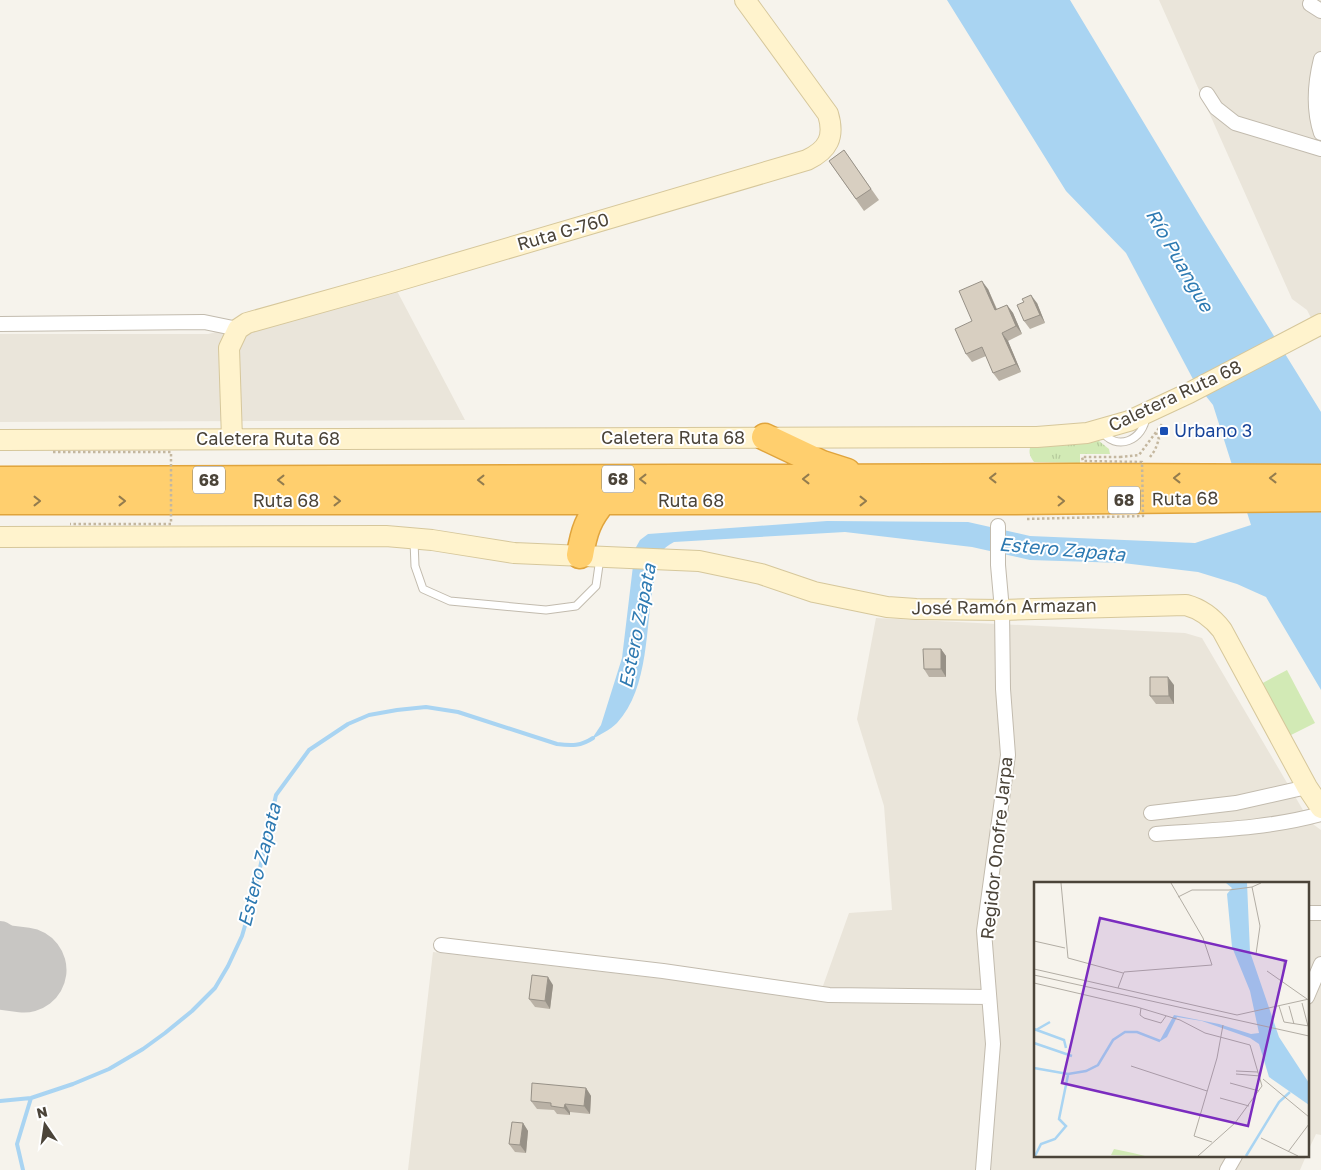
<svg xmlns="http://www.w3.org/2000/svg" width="1321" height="1170" font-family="'Golos Text',sans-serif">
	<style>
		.residential { fill: #eae5da }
		.grass { fill: url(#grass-tufts) }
		.pitch { fill: #d2eab5 }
		.water { fill: #a9d4f2 }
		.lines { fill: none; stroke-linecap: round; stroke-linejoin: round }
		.stream { stroke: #a9d4f2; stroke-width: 4 }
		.taxiway { stroke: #c8c6c3; stroke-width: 34 }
		.runway { stroke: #c8c6c3; stroke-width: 85 }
		.lane-casing { stroke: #c2bbae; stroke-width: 9 }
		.street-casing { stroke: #c2bbae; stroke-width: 16 }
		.secondary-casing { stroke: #d6c79b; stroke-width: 22 }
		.highway-casing { stroke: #e0a43c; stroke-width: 29 }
		.path { stroke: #c4b79f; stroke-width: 2.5; stroke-dasharray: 2.5 2.5; stroke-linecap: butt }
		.lane { stroke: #fff; stroke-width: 7 }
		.street { stroke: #fff; stroke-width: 14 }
		.secondary { stroke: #fff3cd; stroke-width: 20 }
		.highway { stroke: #ffcf6e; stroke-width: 26 }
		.path-bridge { stroke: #c4b79f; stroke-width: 2.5; stroke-dasharray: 2.5 2.5; stroke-linecap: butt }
		.wall { fill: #bab2a6 }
		.shaded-wall { fill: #979187 }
		.building { fill: #d8cfc1; stroke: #979187 }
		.oneway { stroke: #937c4e }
		.transit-dot { fill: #1a4fb4; stroke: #fff; stroke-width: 2 }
		.labels { text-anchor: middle; stroke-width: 4; stroke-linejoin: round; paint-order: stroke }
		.shield { fill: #fff; stroke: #817c74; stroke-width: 1 }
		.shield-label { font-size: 16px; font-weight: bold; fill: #4b4439 }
		.street-label { font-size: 18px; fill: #4b4439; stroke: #fff }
		.transit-label { font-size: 18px; fill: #164399; stroke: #fff; text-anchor: start }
		.water-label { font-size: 19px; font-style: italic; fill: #2e7ab2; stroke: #fff }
		.inset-river { fill: none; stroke: #a9d4f2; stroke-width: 2.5 }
		.inset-road { fill: none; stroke: #b2ada4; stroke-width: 1 }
		.view { fill: #7b2cbf; fill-opacity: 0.15; stroke: #7b2cbf; stroke-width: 2.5 }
		.inset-edge { fill: none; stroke: #4b4439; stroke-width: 2.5 }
	</style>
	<defs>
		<pattern id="grass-tufts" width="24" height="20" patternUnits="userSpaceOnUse" patternTransform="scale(1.25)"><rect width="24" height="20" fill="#d2eab5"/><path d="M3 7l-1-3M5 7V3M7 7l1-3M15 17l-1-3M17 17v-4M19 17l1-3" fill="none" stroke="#b6ca9c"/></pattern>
	</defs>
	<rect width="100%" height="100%" fill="#f6f3ec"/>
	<path class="residential" d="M1159,0h162v338l-14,-28 -15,-11z
		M397,291l68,129 -465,2v-88h208z
		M876,618l309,15 17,5 108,184 11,8v305l-5,-1 -9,19v-269h-272v272h271l-6,14h-892l25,-218 386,45 30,-84 43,-3 -8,-104 -27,-87z"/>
	<path class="grass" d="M1099,441l10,8 1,5h-30v9l-46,-1c-5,-7 -6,-11 -2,-19z"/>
	<path class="pitch" d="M1287,670l28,53 -28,14 -28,-52z"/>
	<path class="water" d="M947,0h123l130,216 121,196v278l-55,-93 -29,-13 -39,-12 -75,-9 -93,-3 -58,-13 -127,-15 -171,10c-6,3 -11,7 -14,12 -4,7 -4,19 -6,27 -9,45 -4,106 -37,142 -7,7 -18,12 -26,17l10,-15 21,-67 13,-109 5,-9 8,-6 179,-13 141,1 62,14 165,7 56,-18 -38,-120 -19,-24 -68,-128 -60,-62z"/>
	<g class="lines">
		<path class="stream" d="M0,1101l31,-3 42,-14 36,-15 34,-20 22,-16 27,-22 23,-23 13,-22 14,-30 12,-41 22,-100 33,-45 39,-26 21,-9 28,-5 29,-3 32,5 99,32c15,2 24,2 36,-6
			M23,1170l-6,-26 14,-46"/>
		<path class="taxiway" d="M0,938c12,9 22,16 24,32"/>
		<path class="runway" d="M0,967l24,3"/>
		<g class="lane-casing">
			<path id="lane" d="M1101,430c15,23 43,10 45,-14
				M414,541l1,25 8,23 27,12 96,9 30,-4 20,-20 4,-28"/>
		</g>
		<g class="street-casing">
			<path id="street" d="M1310,4l11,7
				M1321,59c-6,24 -8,50 0,74
				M1207,94l9,14 19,15 86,26
				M0,324l204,-2 34,7
				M1151,813l85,-10 71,-16
				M1156,834c55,-4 111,-5 165,-20
				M1307,913h14
				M441,945l222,26 166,24 160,2
				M1307,997l14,-33
				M983,1170l10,-126 -9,-113 24,-176 -5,-66 -1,-79 -4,-45v-39
				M1227,1170l8,-14"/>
		</g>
		<g class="secondary-casing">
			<path id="secondary" d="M232,439l-3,-91 9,-19 9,-6 143,-40 417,-123c21,-10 28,-23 21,-46l-83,-114
				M0,440l1037,-3 50,-4 42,-12 60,-28 132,-69
				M0,537l386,-1 46,4 82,13 185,8 62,13 53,18 73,15 29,2 86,1 184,-5c15,4 26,12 36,25l85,157 14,21"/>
		</g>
		<g class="highway-casing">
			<path id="highway" d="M765,437l57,27 25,8
				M0,480l1076,-3 245,1
				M0,501h1012l309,-3
				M580,555c4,-24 8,-36 24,-55"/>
		</g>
		<path class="path" d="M1120,457l19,-2 23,-31
			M1150,457l5,-7 4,-11 -3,-6"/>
		<use href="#lane" class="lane"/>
		<use href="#street" class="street"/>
		<use href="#secondary" class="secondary"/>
		<use href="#highway" class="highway"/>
		<path class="path-bridge" d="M53,452h118v72h-101
			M1027,519l116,-3 -1,-54 -59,-1 -1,-4h38"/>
	</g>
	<path class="wall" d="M844,150l35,50 -15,11 -35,-50z
		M988,289l9,20 10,-4 6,8 9,21 -14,7 13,31 -22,9 -6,-8 -7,-17 -14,6 -6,-8 6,-33z
		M1037,303l8,20 -15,6 -6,-8z
		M941,649l5,7v21h-17l-5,-8z
		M1174,685v19h-18l-6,-8z
		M553,985l-3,24 -15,-2 -6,-8z
		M586,1088l5,8 -1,18 -20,-2v3l-13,-1 -3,-4 -17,-1 -6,-8z
		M523,1123l5,8 -2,22 -11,-1 -6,-8z"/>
	<path class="shaded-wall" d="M982,281l6,8 12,29 -5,-8z
		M1031,295l6,8 8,20 -5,-8z
		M1007,305l6,8 9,21 -6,-8z
		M1002,333l6,8 13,31 -5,-8z
		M941,649l5,7v21l-5,-8z
		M1168,677l6,8v19l-5,-8z
		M548,977l5,8 -3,24 -5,-8z
		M586,1088l5,8 -1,18 -6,-8z
		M565,1104l5,8v3l-6,-7z
		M523,1123l5,8 -2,22 -6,-8z"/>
	<path class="building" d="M844,150l27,39 -15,10 -27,-38z
		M982,281l13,29 12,-5 9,21 -14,7 14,31 -23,9 -11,-26 -16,7 -11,-25 17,-8 -13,-30z
		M1031,295l9,20 -16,6 -7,-16 7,-3 -2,-3z
		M923,649h18v20h-17z
		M1150,677h18l1,19h-19z
		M532,975l16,2 -3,24 -16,-2z
		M532,1083l54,5 -2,18 -19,-2 -1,4 -13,-2v-3l-20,-2z
		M512,1122l11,1 -3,22 -11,-1z"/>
	<defs><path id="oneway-chevron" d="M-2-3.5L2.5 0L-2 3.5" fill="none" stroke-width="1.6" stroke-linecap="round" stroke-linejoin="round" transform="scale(1.25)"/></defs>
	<g class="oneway">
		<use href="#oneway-chevron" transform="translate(993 478) rotate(180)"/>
		<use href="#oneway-chevron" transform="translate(1177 478) rotate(-180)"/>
		<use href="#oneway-chevron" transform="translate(1273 478) rotate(-180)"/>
		<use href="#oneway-chevron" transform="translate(643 479) rotate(180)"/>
		<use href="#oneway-chevron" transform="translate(806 479) rotate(180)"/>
		<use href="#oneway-chevron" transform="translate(281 480) rotate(180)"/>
		<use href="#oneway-chevron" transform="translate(481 480) rotate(180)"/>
		<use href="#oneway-chevron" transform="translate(37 501)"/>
		<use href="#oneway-chevron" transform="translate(122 501)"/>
		<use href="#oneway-chevron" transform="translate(337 501)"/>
		<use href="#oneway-chevron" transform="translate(863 501)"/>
		<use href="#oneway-chevron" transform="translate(1061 501) rotate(-1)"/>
	</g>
	<rect class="transit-dot" x="1159" y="426" width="10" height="10" rx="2.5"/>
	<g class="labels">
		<g class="shield">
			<rect x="602" y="465.5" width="32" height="27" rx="4"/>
			<rect x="193" y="466.5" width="32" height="27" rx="4"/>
			<rect x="1108" y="486.5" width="32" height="27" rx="4"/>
		</g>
		<g class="shield-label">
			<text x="618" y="485">68</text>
			<text x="209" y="486">68</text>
			<text x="1124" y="506">68</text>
		</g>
		<g class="street-label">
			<text transform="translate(563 232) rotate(-16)" y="6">Ruta G-760</text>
			<text transform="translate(1175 396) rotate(-25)" y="6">Caletera Ruta 68</text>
			<text x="673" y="444">Caletera Ruta 68</text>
			<text x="268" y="445">Caletera Ruta 68</text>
			<text transform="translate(1185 499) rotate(-1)" y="6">Ruta 68</text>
			<text x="286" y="507">Ruta 68</text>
			<text x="691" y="507">Ruta 68</text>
			<text transform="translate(1004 607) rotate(-1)" y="6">José Ramón Armazan</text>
			<text transform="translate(997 848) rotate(-84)" y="6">Regidor Onofre Jarpa</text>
		</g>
		<g class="transit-label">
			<text x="1174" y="437">Urbano 3</text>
		</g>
		<g class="water-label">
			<text transform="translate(1180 260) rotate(60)" y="7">Río Puangue</text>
			<text transform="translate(1062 549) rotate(5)" y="7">Estero Zapata</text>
			<text transform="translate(637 626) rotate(-79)" y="7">Estero Zapata</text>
			<text transform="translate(259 865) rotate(-76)" y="7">Estero Zapata</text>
		</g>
	</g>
	<g transform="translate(1034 882)">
		<rect width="275" height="275" fill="#f6f3ec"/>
		<path d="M80,267l19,4 12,3 -34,-1z" fill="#d2eab5"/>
		<path d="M192,1h21l3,69 29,85 30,46v22l-40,-28 -10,-33 -9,-6 -48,-17 -25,-4 -10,20 -8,5 15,-27 45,9 32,10 8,-1 -9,-42 -18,-44 -5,-53 5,-6z" fill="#a9d4f2"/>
		<path class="inset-river" d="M0,147l30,11 2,8M2,148l14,-8M0,161l38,13M0,186l34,6 18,-3 12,-6 15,-25 12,-8h12l23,9M1,274l6,-12 14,-5 11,-13 -7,-7 9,-44M212,274l33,-54 11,-10"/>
		<path class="inset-road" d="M27,1l7,75 55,15M218,5l8,39 -4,28M144,15l14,-7h37l23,-3 9,-4M0,59l31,7M0,87l203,46 72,-16M233,89l40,28M0,93l275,61M248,100l2,-20M0,101l103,24 43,13 25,13 45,12 12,41 -27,37 -37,33M84,106l6,-16 88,-7 -9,-27 -32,-55M268,121l6,23M245,124l5,16 25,4M255,124l5,18M107,126l-1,7 4,3 17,5 5,-7M97,184l76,25M202,189l22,1M202,192l24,2M229,197l46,38M196,201l29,8M186,216l29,8M227,256l37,18M178,260l-18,-6 23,-78 6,-33M254,270l21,-28"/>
		<path class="view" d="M66,36l186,43 -38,165 -186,-43z"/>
		<rect width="275" height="275" class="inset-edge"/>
	</g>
	<g transform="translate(45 1125) rotate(347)" stroke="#ffffff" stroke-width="4" paint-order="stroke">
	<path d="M0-4L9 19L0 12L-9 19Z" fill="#4b4439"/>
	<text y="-8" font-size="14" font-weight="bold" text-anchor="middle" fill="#4b4439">N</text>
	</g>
</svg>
